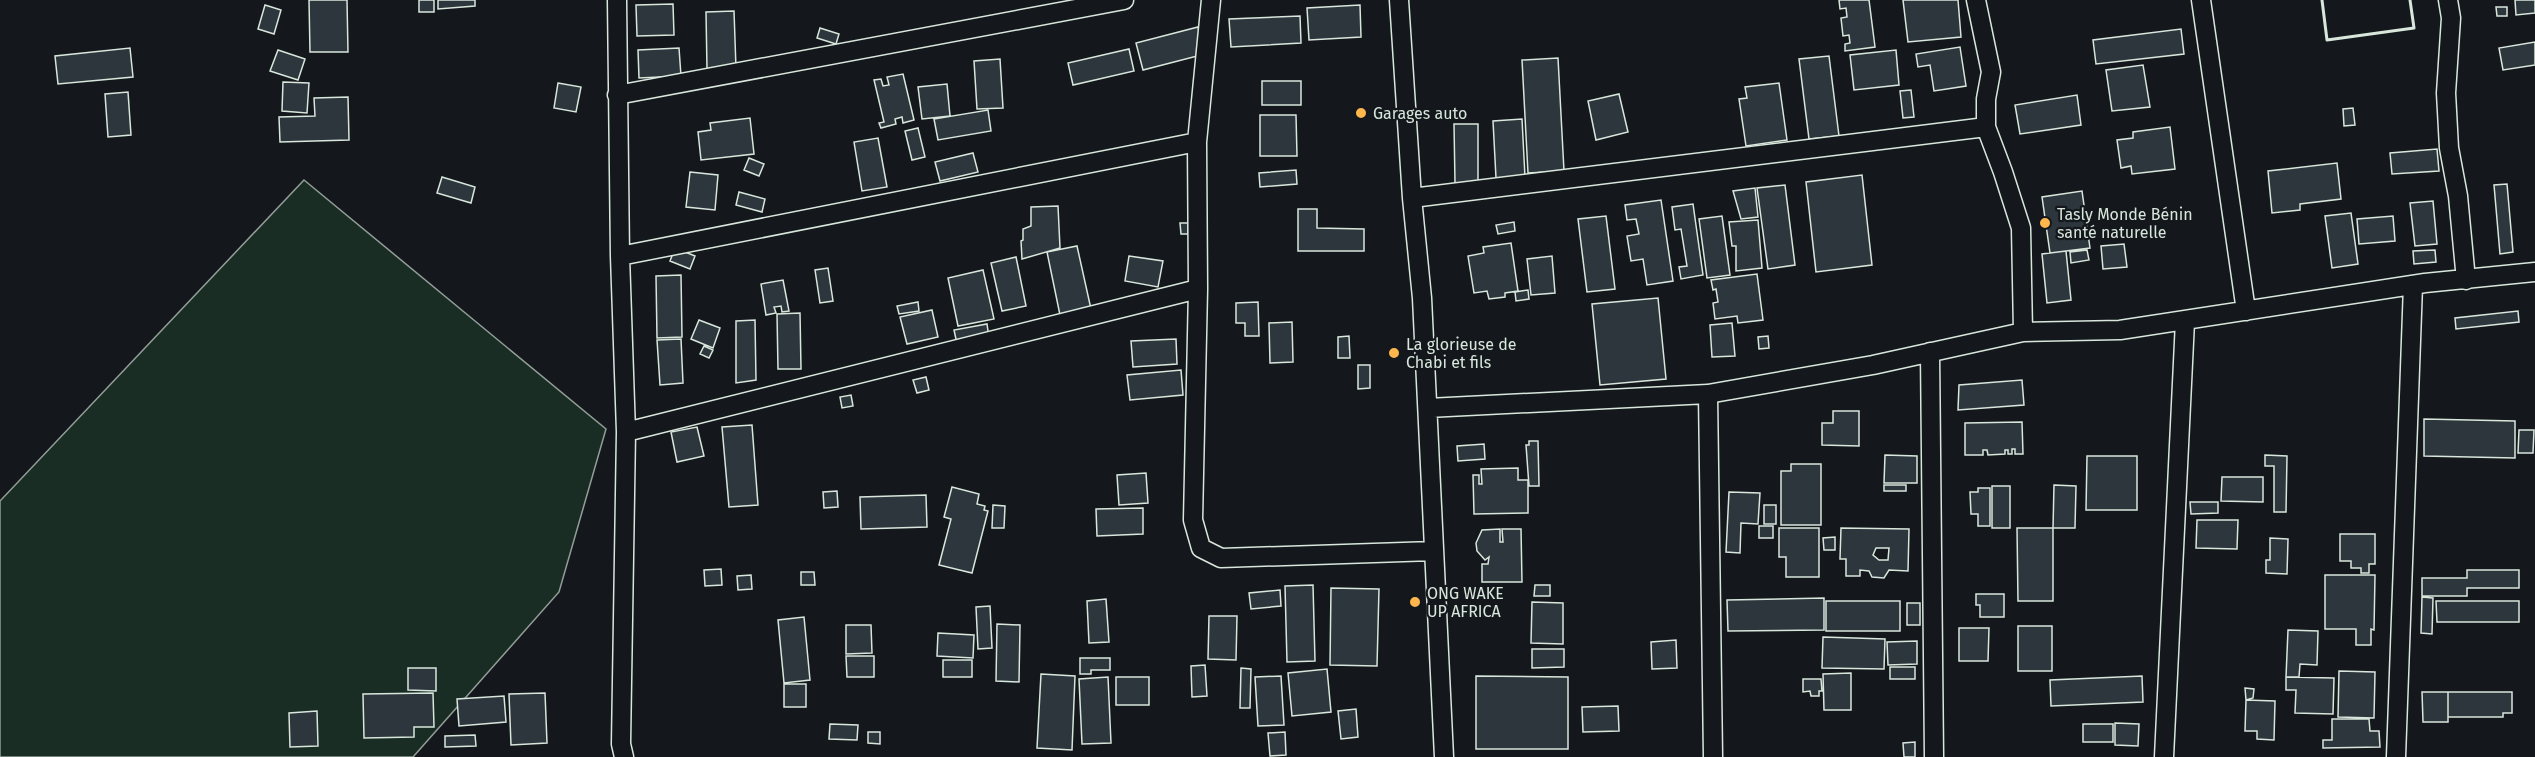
<svg xmlns="http://www.w3.org/2000/svg" width="2535" height="757" font-family="'Fira Sans',sans-serif">
	<style>
		.green { fill: #1a2d24; stroke: #939e99; stroke-width: 1.5 }
		.building { fill: #2c363c; stroke: #d8e6dc; stroke-width: 1.5; fill-rule: evenodd }
		.lines { fill: none; stroke-linecap: round; stroke-linejoin: round }
		.street-casing { stroke: #d8e6dc; stroke-width: 21 }
		.street { stroke: #14181c; stroke-width: 18 }
		.wall { stroke: #d8e6dc; stroke-width: 3 }
		.poi-dot { fill: #ffb74d; stroke: #14181c; stroke-width: 2 }
		.labels { text-anchor: middle; stroke-width: 4.5; stroke-linejoin: round; paint-order: stroke }
		.poi-label { font-size: 16px; fill: #d8e6dc; stroke: #14181c; text-anchor: start }
	</style>
	<rect width="100%" height="100%" fill="#14181c"/>
	<path class="green" d="M304,180l302,249 -47,163 -146,165h-413v-256z"/>
	<path class="building" d="M309,0h38l1,52h-38z
		M419,0h15v12h-15z
		M438,0h37v6l-37,3z
		M1839,0h30l6,47 -30,4v-7l5,-1 -1,-8 -6,1 -2,-18 6,-1 -1,-9 -6,1z
		M1903,0h55l3,37 -53,5z
		M2515,0h20v13l-19,2z
		M673,4l1,31 -37,1 -1,-31z
		M265,5l16,5 -7,24 -16,-5z
		M1360,5l1,32 -52,3 -2,-32z
		M2496,7h11v9h-10z
		M734,11l2,57 -29,1 -1,-57z
		M1300,16l1,27 -70,4 -2,-28z
		M1198,27l7,27 -62,16 -7,-27z
		M820,28l19,6 -3,10 -19,-6z
		M2181,29l3,25 -88,10 -3,-24z
		M2535,42v23l-32,5 -4,-22z
		M1960,47l6,39 -32,5 -4,-26 -12,2 -2,-13z
		M130,48l3,29 -75,7 -3,-28z
		M679,48l2,28 -42,2 -1,-28z
		M1129,49l5,22 -61,14 -5,-22z
		M278,50l27,9 -7,21 -28,-9z
		M1896,50l3,35 -45,5 -4,-35z
		M1829,56l10,80 -30,3 -10,-80z
		M1558,58l6,113 -36,2 -6,-113z
		M1000,59l3,49 -26,1 -3,-48z
		M2143,65l7,42 -38,4 -6,-41z
		M903,74l11,46 -11,3 -1,-6 -7,2 1,5 -15,4 -2,-5 5,-1 -10,-42 7,-1 2,7 6,-1 -2,-8z
		M1262,81h39v24h-39z
		M283,82l26,1 -2,30 -25,-2z
		M558,83l23,4 -5,25 -22,-4z
		M1779,83l8,57 -41,6 -7,-47 8,-1 -2,-11z
		M947,84l3,32 -28,3 -4,-32z
		M1911,90l3,27 -11,1 -3,-27z
		M128,92l3,43 -23,2 -3,-43z
		M1619,94l9,38 -32,8 -8,-39z
		M2077,95l4,30 -61,9 -5,-29z
		M348,97l1,43 -69,2 -1,-25 36,-1 -1,-18z
		M2353,108l2,17 -11,1 -1,-17z
		M988,110l3,21 -53,9 -4,-21z
		M1260,115h36l1,41h-37z
		M750,118l4,36 -53,6 -3,-28 13,-2 -1,-7z
		M1522,119l3,58 -29,1 -3,-57z
		M1454,124h24v58l-23,1z
		M2170,127l5,42 -43,5 -1,-8 -10,2 -4,-28 16,-2v-6z
		M918,128l7,29 -13,3 -7,-29z
		M878,138l9,49 -25,4 -8,-49z
		M2437,149l2,22 -47,3 -2,-21z
		M973,153l5,19 -38,9 -5,-19z
		M749,158l15,6 -5,12 -15,-6z
		M2337,163l4,36 -41,5v6l-28,3 -4,-42z
		M1296,170l1,14 -37,3 -1,-14z
		M690,172l28,3 -3,35 -29,-3z
		M1862,175l10,90 -56,7 -10,-90z
		M442,177l33,10 -4,16 -34,-10z
		M2507,184l6,68 -13,2 -6,-69z
		M1785,185l10,80 -27,4 -11,-81z
		M1755,188l3,29 -17,2 -8,-28z
		M2082,191l8,57 -40,5 -8,-56z
		M739,192l26,7 -3,13 -26,-7z
		M1661,200l12,81 -26,4 -4,-26 -12,2 -4,-25 12,-2 -3,-15 -9,1 -2,-15z
		M2433,201l4,43 -22,2 -5,-43z
		M1693,204l10,71 -22,4 -2,-12 8,-1 -6,-37 -6,1 -3,-23z
		M1058,206l2,42 -38,11 -1,-18 2,-1v-11l8,-3v-19z
		M1298,209h19v19l47,1v22h-66z
		M2351,213l7,51 -26,4 -7,-52z
		M1606,216l9,73 -28,3 -9,-73z
		M1722,216l8,59 -23,3 -8,-59z
		M2393,216l2,25 -36,3 -2,-25z
		M1758,220l4,48 -26,3v-25h-4l-3,-24z
		M1514,222l1,9 -17,3 -2,-9z
		M1180,223h8v11h-7z
		M1511,243l7,48 -13,2v4l-16,2 -2,-8 -13,2 -6,-37 16,-3 -1,-6z
		M2124,244l3,23 -24,2 -2,-23z
		M1077,246l14,63 -31,6 -13,-63z
		M675,248l20,8 -5,13 -20,-8z
		M2087,250l2,10 -18,3 -1,-11z
		M2435,250l1,12 -22,2 -1,-13z
		M2066,251l5,49 -24,3 -5,-49z
		M1129,256l34,5 -5,26 -33,-6z
		M1552,256l3,37 -24,2 -4,-36z
		M1016,257l10,49 -24,5 -11,-48z
		M828,268l5,33 -13,2 -5,-33z
		M983,270l11,49 -36,7 -10,-48z
		M1757,274l6,46 -25,3 -1,-7 -22,3 -2,-16 5,-1 -2,-13 -3,1 -2,-10z
		M681,275l1,62 -25,1 -1,-62z
		M783,280l6,31 -7,1 -1,-6 -7,1 2,6 -10,2 -5,-31z
		M1528,290l1,9 -13,2 -1,-9z
		M1658,298l8,81 -66,6 -8,-81z
		M918,302l1,9 -20,3 -2,-8z
		M1258,302l1,34h-14v-13h-9v-20z
		M932,310l6,27 -31,7 -7,-27z
		M2518,311l1,11 -63,7 -1,-11z
		M800,313l1,56h-23l-1,-55z
		M699,320l21,8 -7,20 -22,-9z
		M755,320l1,60 -20,3v-62z
		M1292,322l1,40 -23,1 -1,-40z
		M1732,323l3,33 -23,1 -2,-32z
		M987,324l2,14 -32,6 -3,-14z
		M1349,336l1,22h-12v-21z
		M1768,336l1,12 -10,1 -1,-12z
		M681,339l2,44 -23,2 -3,-45z
		M1176,339l1,25 -44,3 -2,-26z
		M704,346l9,4 -4,8 -9,-4z
		M1358,365h12v23l-12,1z
		M1181,370l2,25 -53,5 -3,-25z
		M926,377l3,13 -12,3 -4,-13z
		M2022,380l2,25 -66,5 1,-25z
		M851,395l2,11 -11,2 -2,-11z
		M1833,411h26v35l-37,-1v-22h11z
		M2424,419l91,2v37l-91,-2z
		M2022,422l1,32h-8v-5h-3v5h-4v-4h-3v4l-17,1 -1,-5h-4v5h-18v-32z
		M752,425l6,80 -29,2 -7,-80z
		M697,427l7,29 -27,6 -6,-30z
		M2519,430h15l-1,23h-15z
		M1529,441h9l1,45h-10l-3,-41h3z
		M1484,444l1,15 -27,2 -1,-15z
		M1885,455l32,1v27h-33z
		M2265,455l22,1 -1,56h-12v-46h-9z
		M2087,456h50v54h-51z
		M1791,464h30v61h-40v-54h10z
		M1518,468v12h10v33l-54,1 -1,-39h6v9h3l-1,-15z
		M1146,473l2,30 -29,2 -2,-30z
		M2222,477h41v25l-42,-1z
		M1884,485h22v6h-22z
		M2054,485l22,1 -1,42h-22z
		M1992,486h18v42h-18z
		M952,487l27,7 -2,10 8,2 -1,4 4,1 -16,62 -33,-8 12,-46 -7,-2z
		M1978,488h12v38h-12v-12h-7l-1,-22h8z
		M837,491l1,16 -14,1 -1,-16z
		M1729,492l31,1 -2,31 -17,-1 -1,30 -14,-1z
		M926,495l1,32 -66,2 -1,-32z
		M2190,502h28v11l-27,1z
		M993,505l12,1 -1,22h-12z
		M1764,505h12v19h-12z
		M1143,508v26l-46,2 -1,-27z
		M2197,520h41l-1,29 -41,-1z
		M1759,526h14v12h-14z
		M1779,528h40v49h-33v-20h-7z
		M1841,528l68,1 -1,42 -19,-1 -5,8 -12,-1 -3,-6 -9,-1v6h-14v-17h-6zM1876,548h13l-1,12h-9l-6,-5z
		M2017,528h36v73h-35z
		M1500,529v13h3l-1,-13h19l1,53h-40v-18h6l1,-7 -4,3 -8,-9 -1,-8 6,-13z
		M2340,534h35v30h-6v9h-8v-5h-10v-7h-11z
		M1835,537v13h-11l-1,-12z
		M2270,538l18,1 -1,35 -21,-1v-13h4z
		M721,569l1,16 -17,1 -1,-16z
		M2467,570h52v18h-52v8h-45v-18h45z
		M801,572h13l1,13h-14z
		M751,575l1,14 -14,1 -1,-14z
		M2325,575h50l-1,55 -3,-1v16h-15v-16h-31z
		M1313,585l2,76 -28,1 -2,-76z
		M1535,585h15v11h-16z
		M1331,588l48,1 -2,77 -47,-1z
		M1280,590l1,16 -30,3 -2,-16z
		M1976,594h28v23h-24v-12h-4z
		M2422,597l11,1 -1,36 -11,-1z
		M1824,598v32l-96,1 -1,-31z
		M1106,599l3,43 -20,1 -2,-42z
		M1826,601h74v30h-74z
		M2436,601h83v21h-82z
		M1532,602l31,1v41l-32,-1z
		M1907,603h13v22h-13z
		M990,606l2,42 -14,1 -2,-42z
		M1209,616h28l-1,44 -28,-1z
		M804,617l6,63 -26,3 -6,-63z
		M997,624l23,1 -1,57 -23,-1z
		M846,625h25l1,28 -26,1z
		M2018,626h34v45h-34z
		M1959,628h30l-1,33h-29z
		M2288,630l30,1 -1,34 -17,-1 -1,13h-13z
		M938,633l36,2 -1,23 -36,-2z
		M1823,637l62,2 -1,30 -62,-1z
		M1676,640l1,28 -25,1 -1,-27z
		M1917,641v23l-29,1 -1,-23z
		M1532,649h32v18l-32,1z
		M846,656h28v21h-27z
		M1080,658h30v12h-19v4h-11z
		M943,660h29v17h-29z
		M1205,665l2,31 -15,1 -1,-31z
		M1890,667h25v12h-25z
		M408,668h28v23l-28,-1z
		M1241,668l10,1 -1,39h-10z
		M1327,669l4,43 -39,4 -4,-43z
		M2339,671l36,1 -1,46 -36,-1z
		M1851,673v37h-27l-1,-36z
		M1041,674l34,2 -3,74 -35,-2z
		M1281,676l3,49 -26,1 -3,-49z
		M1476,676l92,1v72h-92z
		M2142,676l1,26 -92,4 -1,-26z
		M1108,677l3,66 -29,1 -3,-65z
		M1116,677h33v28h-33z
		M2286,677l48,1 -1,36 -38,-1 1,-23h-10z
		M1803,679h18l1,12h-3v5h-8l-1,-5 -7,1z
		M784,684h22v23h-22z
		M2245,688l9,1 -1,9 -7,2z
		M2422,692h26v30h-25z
		M2448,692h64v21h-9v4h-55z
		M433,693l1,34h-20v10l-50,1 -1,-44z
		M545,693l2,50 -36,2 -2,-51z
		M504,696l2,26 -47,4 -2,-27z
		M2246,700l29,1 -1,39 -17,-1v-8h-12z
		M1618,706l1,25 -36,1 -1,-25z
		M1356,709l2,28 -17,2 -3,-28z
		M317,711l1,35 -28,1 -1,-34z
		M2332,719h37l1,12h9l1,16 -57,1v-8h9z
		M2115,723l24,1 -1,22 -23,-1z
		M830,724l28,1 -1,15 -28,-1z
		M2083,724h30v18h-30z
		M868,732h12v12l-12,-1z
		M1285,732l1,23 -16,1 -2,-23z
		M475,735l1,11 -31,1v-11z
		M1915,742v15h-11l-1,-14z"/>
	<g class="lines">
		<g class="street-casing">
			<path id="street" d="M617,0l3,256 6,176 -5,312 3,13
				M1211,0l-14,142 1,147 -5,231 8,28 20,10 212,-7
				M1399,0l13,198 10,100 22,459
				M1976,0l15,72 -5,27v28l17,45 18,56 2,104
				M2201,0l45,311
				M2448,0l3,18 -5,75 3,55 9,48 8,84
				M617,95l507,-95
				M1412,198l574,-71
				M620,256l577,-114
				M1930,352l4,405
				M1708,394l5,363
				M1428,408l280,-14 165,-29 150,-33 97,-2 305,-47 110,-11
				M626,432l572,-143
				M2164,757l21,-436
				M2396,757l17,-472"/>
		</g>
		<use href="#street" class="street"/>
		<path class="wall" d="M2322,0l5,40 87,-12 -4,-28"/>
	</g>
	<g class="poi-dot">
		<circle cx="1361" cy="113" r="6"/>
		<circle cx="2045" cy="223" r="6"/>
		<circle cx="1394" cy="353" r="6"/>
		<circle cx="1415" cy="602" r="6"/>
	</g>
	<g class="labels">
		<g class="poi-label">
			<text x="1373" y="119">Garages auto</text>
			<text x="2057" y="220">Tasly Monde Bénin<tspan x="2057" dy="18">santé naturelle</tspan></text>
			<text x="1406" y="350">La glorieuse de<tspan x="1406" dy="18">Chabi et fils</tspan></text>
			<text x="1427" y="599">ONG WAKE<tspan x="1427" dy="18">UP AFRICA</tspan></text>
		</g>
	</g>
</svg>
